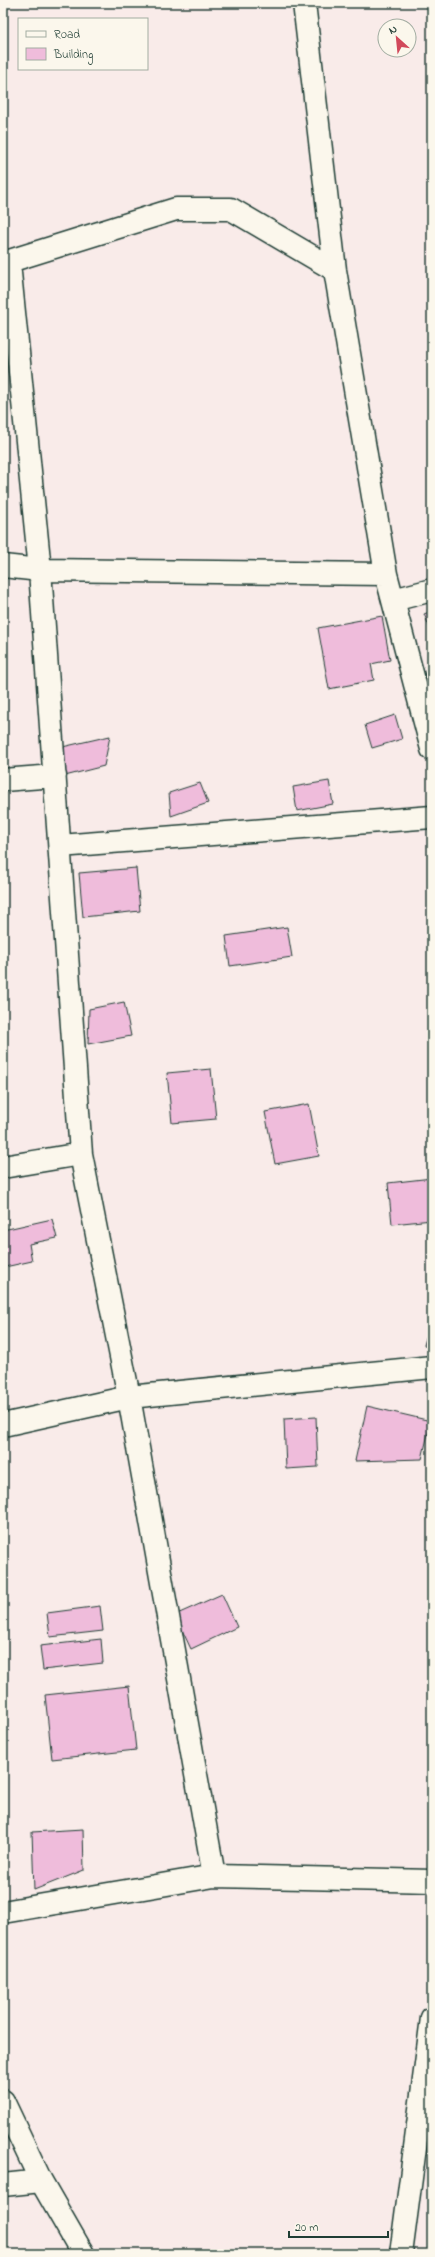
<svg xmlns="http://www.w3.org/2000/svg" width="435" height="2257" font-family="'Indie Flower',sans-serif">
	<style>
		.building { fill: #efbcdb; stroke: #1f3d34 }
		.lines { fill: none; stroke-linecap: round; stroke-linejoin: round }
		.minor-casing { stroke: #1f3d34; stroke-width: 25 }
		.minor { stroke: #fbf7ec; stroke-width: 22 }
	</style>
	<rect width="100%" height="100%" fill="#f9ebe9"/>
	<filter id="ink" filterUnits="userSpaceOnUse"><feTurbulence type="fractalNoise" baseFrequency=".025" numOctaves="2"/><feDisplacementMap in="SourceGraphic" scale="8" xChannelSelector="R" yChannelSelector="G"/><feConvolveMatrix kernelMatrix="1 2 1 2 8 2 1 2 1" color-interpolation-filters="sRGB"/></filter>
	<g filter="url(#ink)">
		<path class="building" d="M432,611v22l-8,-19z
			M382,616l8,44 -19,4 3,16 -45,9 -11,-61z
			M395,715l7,24 -30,9 -7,-23z
			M110,736l-6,30 -39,10 -7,-28z
			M329,781l4,23 -36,7 -4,-24z
			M200,783l8,20 -37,13 -2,-23z
			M136,868l4,43 -57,6 -4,-44z
			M287,927l5,30 -62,9 -4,-30z
			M124,1002l7,34 -43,8 1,-35z
			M211,1069l5,50 -44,4 -5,-50z
			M309,1104l10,52 -44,8 -10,-52z
			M432,1178v42l-40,4 -4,-41z
			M52,1219l5,19 -28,6 3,17 -27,6 -2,-37z
			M432,1317v31l-8,-3z
			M367,1406l64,15 -9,38 -67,2z
			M316,1417l2,50 -32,2 -2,-50z
			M222,1594l15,33 -46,22 -16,-34z
			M100,1606l3,25 -53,6 -3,-24z
			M101,1639l2,24 -60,7 -3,-24z
			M129,1686l7,64 -84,9 -7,-64z
			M83,1829l1,41 -50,20 -2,-58z"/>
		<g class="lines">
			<g class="minor-casing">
				<path id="minor" d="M304,3l31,267 51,304 46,175
					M3,263l173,-54h55l104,61
					M9,263l31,307 41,584 48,243 85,479
					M3,566l37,4 346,4
					M393,600l39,-10
					M3,780l52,-4
					M60,846l372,-29
					M3,1167l78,-13
					M3,1425l126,-28 303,-30
					M3,1912l211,-36 218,5
					M3,2101l38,80 42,73
					M3,2185l38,-4
					M401,2254l31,-236"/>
			</g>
			<use href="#minor" class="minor"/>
		</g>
	</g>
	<rect width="435" height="2257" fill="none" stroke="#fbf7ec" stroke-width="16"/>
	<rect x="8" y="8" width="419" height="2241" fill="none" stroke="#1f3d34" stroke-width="1.5" filter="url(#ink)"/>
	<rect x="18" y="18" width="130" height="52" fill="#fbf7ec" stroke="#a3ada2"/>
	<rect x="26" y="31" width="20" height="6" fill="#fbf7ec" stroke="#a3ada2"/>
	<text x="54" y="38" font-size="12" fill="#1f3d34">Road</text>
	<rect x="26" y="48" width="20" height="12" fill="#efbcdb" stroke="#a3ada2"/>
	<text x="54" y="58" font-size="12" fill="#1f3d34">Building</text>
	<g transform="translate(397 38) rotate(333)"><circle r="19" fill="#fbf7ec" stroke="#a3ada2"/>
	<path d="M0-3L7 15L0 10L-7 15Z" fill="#d1495b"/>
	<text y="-6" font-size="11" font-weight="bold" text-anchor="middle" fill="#1f3d34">N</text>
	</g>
	<path d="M289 2231v6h99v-6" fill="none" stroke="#1f3d34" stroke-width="2"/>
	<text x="295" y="2231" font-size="12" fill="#1f3d34" stroke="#fbf7ec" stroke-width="3" paint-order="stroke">20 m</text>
</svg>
